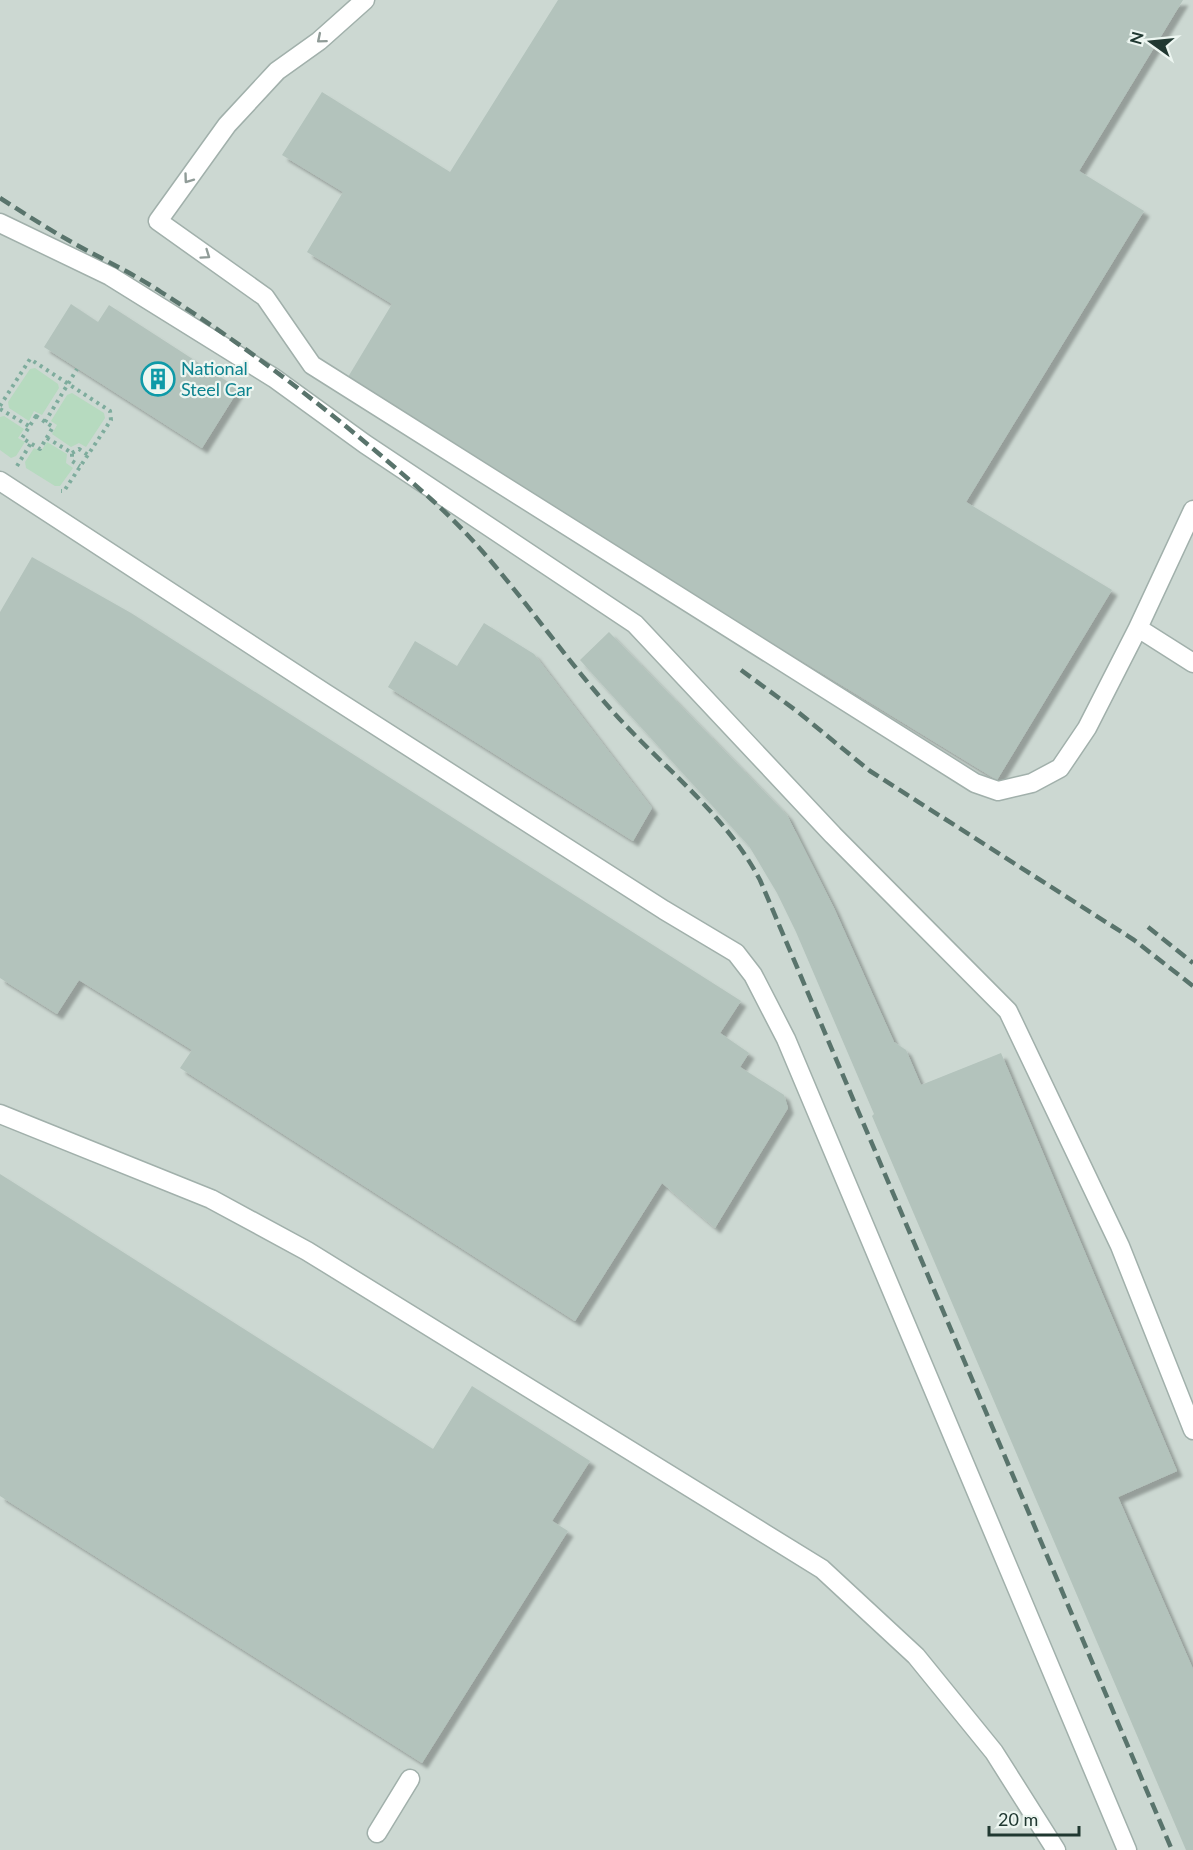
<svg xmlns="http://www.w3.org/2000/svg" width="1193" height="1850" font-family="Lato,sans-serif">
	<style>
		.built { fill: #ccd8d2 }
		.green { fill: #b6dabf }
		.building { fill: #b3c3bc; filter: url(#shadow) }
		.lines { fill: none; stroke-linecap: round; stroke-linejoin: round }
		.minor-casing { stroke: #a1b0ab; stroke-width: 21 }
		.path { stroke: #7eac9d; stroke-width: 4; stroke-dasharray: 3 4.5; stroke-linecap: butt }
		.minor { stroke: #fff; stroke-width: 18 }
		.rail { stroke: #59746c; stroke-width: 4.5; stroke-dasharray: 12 6; stroke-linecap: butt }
		.oneway { stroke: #909c98 }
		.labels { text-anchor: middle; stroke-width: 4.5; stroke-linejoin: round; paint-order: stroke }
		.culture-label { font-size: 18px; fill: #0d838f; stroke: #edf6f1; text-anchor: start }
	</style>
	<defs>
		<filter id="shadow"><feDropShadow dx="5.5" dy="5.5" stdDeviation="1.5" flood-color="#0004"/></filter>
	</defs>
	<rect width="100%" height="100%" fill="#dde9e4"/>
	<path class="built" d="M0,0h1193v1850h-1193z"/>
	<path class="green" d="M35,368l23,16 1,4 -17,27 -8,-4 -5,10 -20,-13 -1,-6 22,-33z
		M72,393l32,20 1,5 -19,29 -7,-4 -8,4 -19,-13 5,-9 -6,-4 16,-26z
		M4,416l20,13 -6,9 7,4 -9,14 -5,2 -11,-8v-33z
		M47,442l20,12 -1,9 7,5 -13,18h-5l-29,-18 -1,-6 9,-14 7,3z"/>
	<path class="building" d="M558,0h625l-104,171 65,40 -178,291 146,88 -115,190 -652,-398 47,-78 -85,-52 36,-60 -61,-37 40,-63 128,80z
		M71,304l27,18 11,-17 130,84 -37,59 -158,-101z
		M32,557l99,56 610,388 -21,32 29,20 -9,14 44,28 4,13 -73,120 -53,-45 -87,138 -395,-253 12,-18 -113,-70 -22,34 -57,-36v-366z
		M484,623l50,31 118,154 -19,33 -245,-154 27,-46 42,25z
		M609,632l178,183 47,93 60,134 12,8 15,35 80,-32 176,418 -59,26 75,172v181h-7l-314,-734 2,-2 -78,-182 -19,-39 -28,-47 -169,-186z
		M0,1174l433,275 39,-63 118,75 -38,60 16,10 -146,232 -422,-267z"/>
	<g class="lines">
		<g class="minor-casing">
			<path id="minor" d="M365,0l-46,41 -42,30 -50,54 -69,96 107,76 47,68 663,418 23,8 34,-8 28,-15 27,-40 51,-100
				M0,223l110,53 164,102 91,66 270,180 198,211 175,176 112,235 73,184
				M0,481l325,212 339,217 72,43 17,22 33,64 341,811
				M1193,510l-55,118 55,35
				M0,1114l211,85 96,52 515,318 94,87 78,96 62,98
				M377,1833l33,-54"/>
		</g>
		<path class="path" d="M0,406l30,-47 80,52 1,9 -47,71h-3
			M0,409l29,17
			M36,416l17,11 -13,22 -18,-11z
			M45,422l32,-53
			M47,438l25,15v8l8,5
			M72,453l7,-4 9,6
			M17,466l14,-23"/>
		<use href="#minor" class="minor"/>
		<path class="rail" d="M0,198c25,16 50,32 75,46 29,16 59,30 86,48 96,61 186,132 271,208 67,60 116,138 175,205 51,59 116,105 153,175l412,970
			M741,670l57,42 72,59 264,169 59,46
			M1148,927l45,36"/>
	</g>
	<defs><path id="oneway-chevron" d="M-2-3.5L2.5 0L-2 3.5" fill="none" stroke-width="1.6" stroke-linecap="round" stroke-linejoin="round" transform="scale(1.5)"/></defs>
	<g class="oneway">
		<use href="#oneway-chevron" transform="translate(321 39) rotate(140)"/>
		<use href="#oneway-chevron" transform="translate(188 179) rotate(126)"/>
		<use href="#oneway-chevron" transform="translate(206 255) rotate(35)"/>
	</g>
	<defs>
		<g id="building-ring" transform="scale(1.725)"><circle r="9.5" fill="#edf6f1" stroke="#0f9aa8" stroke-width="1.5"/><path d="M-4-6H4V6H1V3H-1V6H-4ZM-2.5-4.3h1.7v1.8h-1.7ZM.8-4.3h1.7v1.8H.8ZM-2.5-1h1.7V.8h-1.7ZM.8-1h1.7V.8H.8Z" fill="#0f9aa8"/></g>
	</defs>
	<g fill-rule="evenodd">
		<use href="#building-ring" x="158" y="379"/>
	</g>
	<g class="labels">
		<g class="culture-label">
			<text x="181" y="375">National<tspan x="181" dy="21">Steel Car</tspan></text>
		</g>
	</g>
	<g transform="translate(1151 42) rotate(285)" stroke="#edf6f1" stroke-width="4.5" paint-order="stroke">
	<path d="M0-4.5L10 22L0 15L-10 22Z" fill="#203831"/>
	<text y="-9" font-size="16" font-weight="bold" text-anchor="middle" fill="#203831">N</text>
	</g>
	<path d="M989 1826v9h90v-9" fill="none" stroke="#203831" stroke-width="3"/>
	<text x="998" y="1826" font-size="18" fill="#203831" stroke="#edf6f1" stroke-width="4.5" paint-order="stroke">20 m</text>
</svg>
